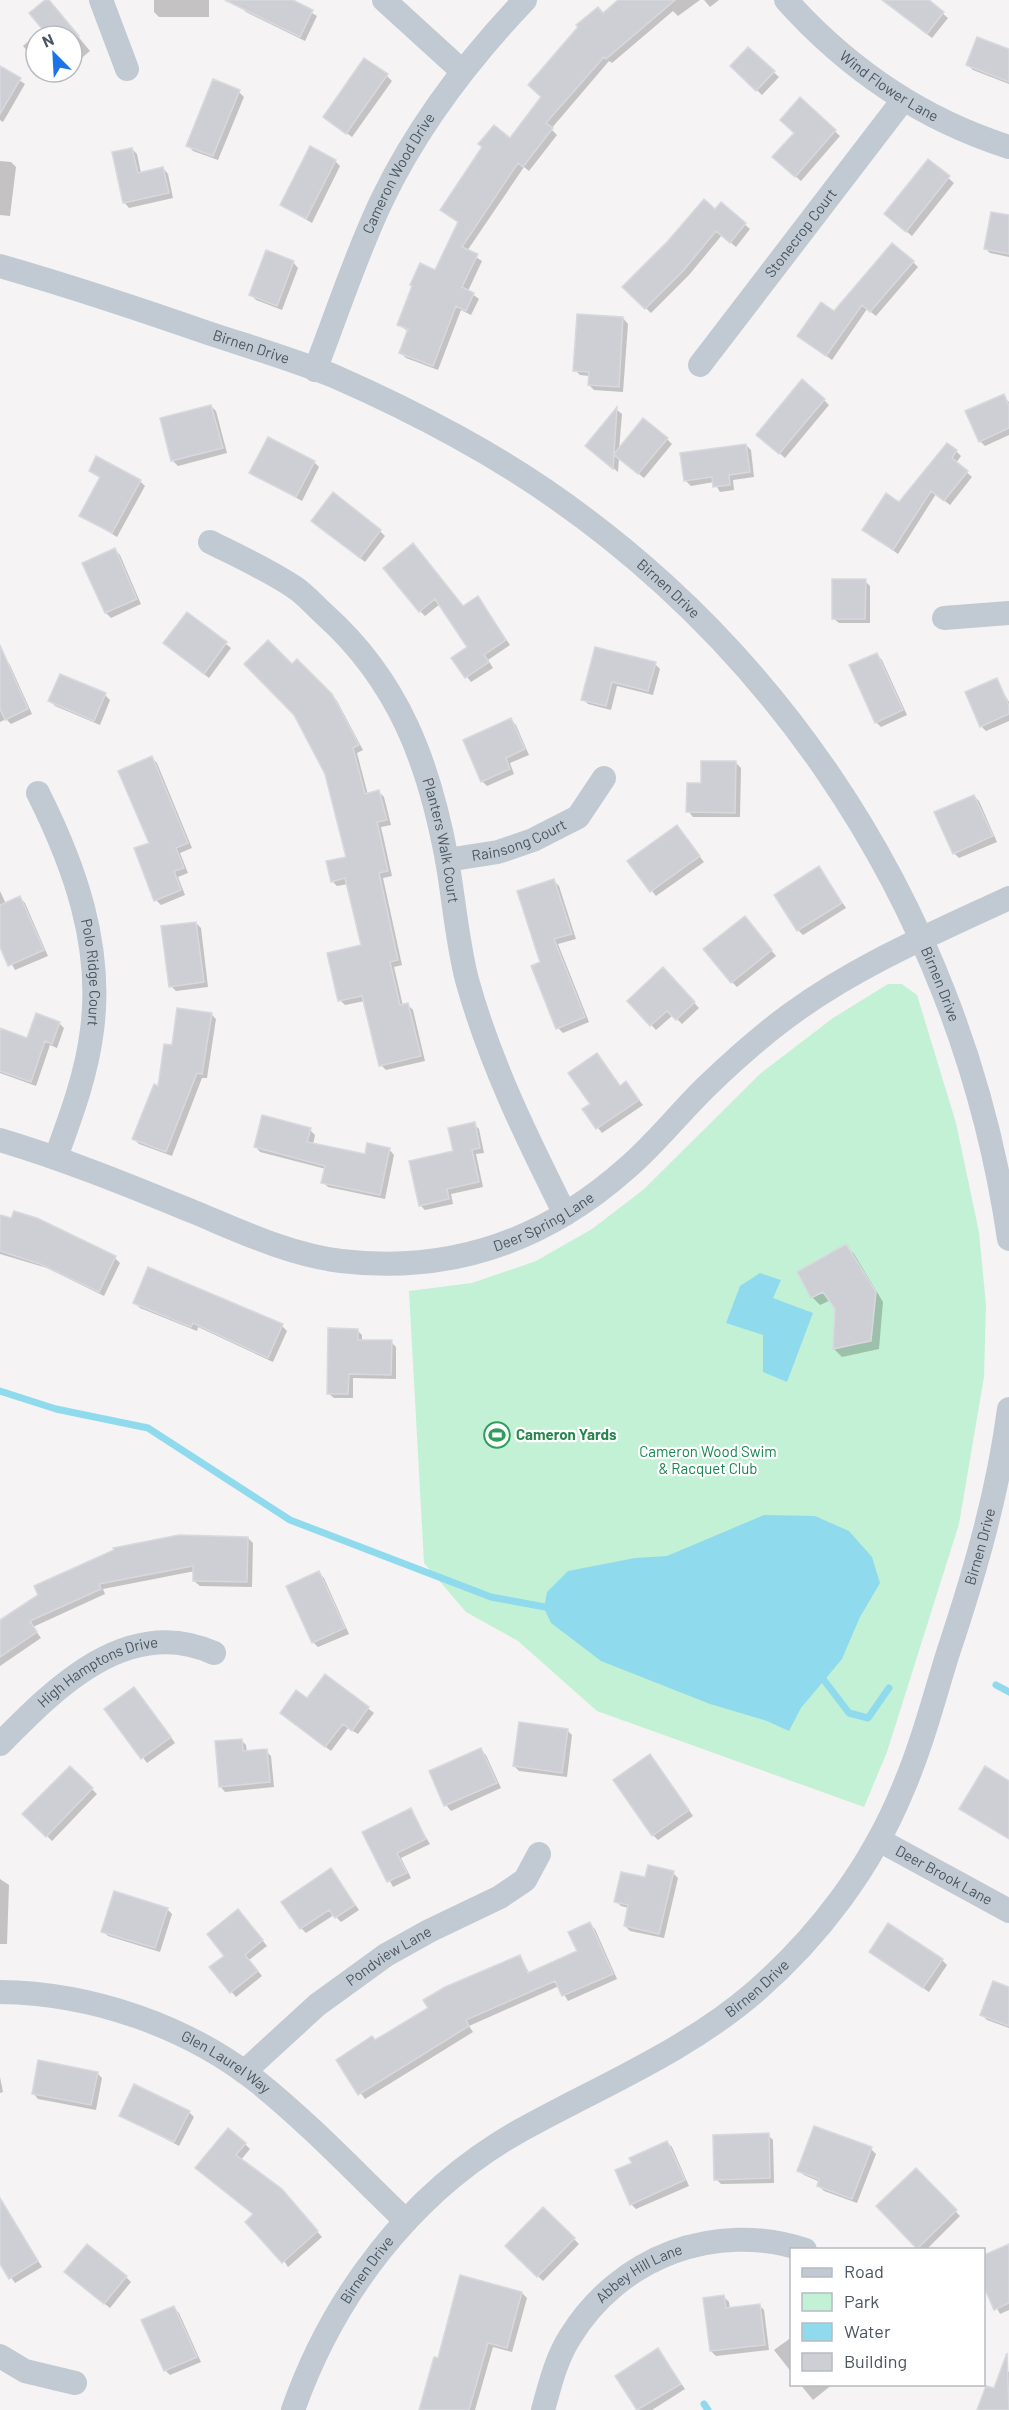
<svg xmlns="http://www.w3.org/2000/svg" width="1009" height="2410" font-family="Barlow,sans-serif">
	<style>
		.green { fill: #c3f1d5 }
		.water { fill: #90daee }
		.shadow { fill: #0003 }
		.lines { fill: none; stroke-linecap: round; stroke-linejoin: round }
		.stream { stroke: #90daee; stroke-width: 7 }
		.building { fill: #cdcfd5; stroke: #d7d9de; stroke-width: 1.5 }
		.street { stroke: #c1cad2; stroke-width: 24 }
		.labels { text-anchor: middle; stroke-width: 4.5; stroke-linejoin: round; paint-order: stroke }
		.street-label { font-size: 15px; fill: #4a5661; stroke: #fff }
		.leisure-label { font-size: 15px; font-weight: bold; fill: #27864d; stroke: #fff; text-anchor: start }
		.park-label { font-size: 15px; fill: #17864f; stroke: #fff }
	</style>
	<rect width="100%" height="100%" fill="#f5f3f3"/>
	<path class="green" d="M888,984h14l15,11 39,128 23,109 7,73 -2,72 -25,147 -72,228 -23,55 -267,-96 -79,-70 -52,-29 -42,-49 -15,-272 63,-8 64,-22 56,-32 51,-39 118,-117 72,-55z"/>
	<path class="water" d="M760,1273l21,7 -8,18 40,15 -26,69 -24,-10v-37l-37,-12 14,-37z
		M764,1515l51,1 34,15 23,26 8,26 -20,34 -18,42 -41,49 -12,23 -22,-10 -57,-17 -109,-43 -50,-38 -7,-15 3,-16 21,-21 67,-13 32,-2z"/>
	<path class="shadow" d="M48,0l42,51 -18,15v-30h-36v25l-13,-15 20,-17z
		M154,0h55v17h-50l-5,-5z
		M244,0h46l27,16 -12,25 -59,-29 -5,-5z
		M620,0h80l-22,16 -5,-5 -61,52 -3,-2 -58,68 6,6 -28,36 -5,-4 -57,84 15,10 -14,30 11,8 -8,16 -10,-5 -23,60 -32,-12 -5,-5 8,-21 -10,-7 36,-53 24,-49 -17,-13 69,-70 92,-125z
		M704,0h15l-9,7z
		M883,0h44l21,18 -16,20z
		M748,49l31,28 -17,18 -30,-29z
		M1009,50v34l-36,-14 -5,-5z
		M0,67l25,17 -22,38 -3,-2z
		M45,72h19l-10,9z
		M387,76l5,5 -40,56 -27,-20z
		M239,92l5,5 -26,63 -25,-9 -5,-6z
		M800,99l40,37 -39,45 -22,-19 17,-29z
		M132,149l5,5 4,19 22,-5 5,6 5,24 -44,10 -5,-6z
		M0,161l11,1 5,5 -6,49 -10,-1z
		M335,161l5,5 -28,57 -30,-18z
		M929,161l25,22 -42,53 -21,-17z
		M721,204l29,25 -14,18 -14,-12 -33,40 -38,38 -27,-26z
		M1009,217v40l-19,-4 -5,-5z
		M293,262l5,6 -16,42 -26,-10 -5,-5z
		M913,262l5,5 -42,49 -9,-7 -35,51 -33,-24z
		M623,318l5,6 -5,68 -29,-2 -5,-5 1,-9 -10,-1 -5,-5z
		M1003,396l6,6v33l-24,11 -5,-5z
		M824,400l5,5 -44,53 -22,-19z
		M211,406l5,5 11,42 -49,13 -5,-5z
		M617,410l5,4 -3,36 48,-11 5,5 -28,34 -25,-20 -1,14 -31,-26z
		M746,445l5,5 3,27 -21,3 1,10 -14,2 -6,-10 -23,4 -5,-5z
		M956,451l5,5 -5,7 16,14 -22,28 -14,-11 -38,60 -34,-24 36,-26z
		M314,462l5,5 -17,34 -51,-28z
		M90,471l50,10 5,5 -28,51 -36,-22 20,-36z
		M318,525l62,6 5,5 -20,26z
		M412,545l51,62 19,-4 28,42 -22,15 5,8 -22,14 -18,-24 16,-10 -29,-44 -15,12 -5,-5z
		M115,550l5,5 21,49 -30,14 -5,-5 -22,-49z
		M865,581l5,5v37h-31l-6,-5z
		M188,614l43,34 -22,30 -39,-30z
		M596,649l59,15 5,5 -7,26 -36,-9 -6,24 -23,-6 -5,-5z
		M877,655l5,5 25,55 -26,12 -5,-5z
		M5,659l5,6 22,49 -21,10 -5,-5 -6,3v-60z
		M297,661l40,40 26,49 -6,3 11,42 11,-3 5,5 7,28 -10,2 11,49 -9,2 19,87 -8,2 9,39 5,-1 5,5 12,51 -39,9 -5,-5 -16,-64 -20,4 -5,-5 22,-54 -14,-62 -11,2 -5,-5 16,-23 -21,-84 -35,-108z
		M996,680l13,22v19l-23,10 -5,-5z
		M105,695l5,5 -10,25 -45,-19 -5,-6z
		M511,720l5,5 13,30 -19,8 4,11 -27,12 -5,-5z
		M152,758l5,5 35,85 -12,5 8,20 -10,4 7,18 -24,10 -5,-5 -5,-56z
		M736,763l5,5 -1,49h-47l-5,-6 15,-27z
		M974,796l5,5 18,41 -38,16 -5,-5z
		M677,827l27,35 -48,34 -27,-34z
		M819,868l27,40 -43,27 -5,-5z
		M554,881l5,5 17,53 -18,5 31,78 -26,11 -5,-5 -16,-65z
		M0,891l6,13 14,-6 5,5 23,53 -33,14 -15,-27z
		M196,923l5,5 7,59 -32,4 -5,-5z
		M749,923l27,33 -39,31 -5,-5z
		M663,969l36,39 -17,16 -9,-9 -17,15 -27,-29z
		M211,1014l5,5 -9,59h-5l-30,78 -33,-12 -5,-5 25,-51z
		M59,1023l5,5 -7,20 -7,-3 -14,41 -36,-13v-43l28,10z
		M626,1083l17,22 -41,28 -18,-23z
		M474,1124l5,5 5,24 -8,1 7,33 -32,7 2,10 -28,6 -5,-5z
		M310,1130l5,5 -2,10 53,10 23,-6 5,6 -9,44 -57,-12 -5,-5 3,-13 -66,-17 -5,-6z
		M0,1216l115,42 5,5 -16,33 -57,-28 -47,-14z
		M846,1246l8,8 29,48 -4,47 -37,8 -8,-8 2,-41 -5,-8 -11,5 -8,-8z
		M148,1269l134,57 5,5 -14,31 -75,-35 -1,4 -57,-23 -5,-5z
		M357,1330l5,5v6l29,1 5,5v32l-43,-1v20h-19l-6,-5z
		M179,1537l69,1 5,5 -1,44 -52,-1 -6,-5 1,-10 -92,18 2,5 -72,33 8,11 -41,28v-44z
		M319,1573l5,5 25,56 -31,13 -5,-5z
		M326,1676l48,37 -16,21 -10,-6 -17,23 -50,-38 26,-13z
		M139,1694l36,49 -28,20 -40,-54z
		M567,1730l5,5 -5,42 -48,-6 -5,-5z
		M241,1740l5,5 1,8 19,-2 5,5 3,31 -49,5 -5,-6z
		M481,1750l5,5 15,33 -50,23 -5,-6 -15,-33z
		M650,1756l43,60 -35,24 -5,-5z
		M70,1768l27,26 -45,47 -27,-27z
		M410,1810l20,34 -29,14 10,20 -18,9 -29,-55z
		M331,1870l28,40 -18,12 -7,-7 -28,18 -5,-5z
		M673,1873l5,5 -14,60 -34,-7 -5,-5 4,-18 -8,-2 -5,-5 30,-22z
		M0,1879l9,6 -2,59h-7z
		M167,1909l5,5 -12,38 -52,-16 -5,-5z
		M243,1916l24,30 -18,14 13,16 -26,21 -25,-30 15,-11z
		M589,1924l6,5 22,50 -49,22 -9,-15 -90,40 4,6 -108,67 -27,-38 182,-104 10,17 49,-22z
		M870,1952l72,8 5,5 -18,27z
		M1009,1989v39l-22,-8 -5,-5z
		M97,2073l5,5 -6,32 -58,-11 -5,-6z
		M0,2077l3,15 -3,1z
		M189,2112l5,5 -15,29 -58,-31z
		M768,2135l5,5 1,43 -53,1 -5,-5z
		M667,2142l5,5 17,39 -53,23 -5,-5 3,-40z
		M245,2144l5,5 -10,12 46,35 36,41 -34,30 -33,-52 -53,-42z
		M871,2149l5,5 -19,49 -33,-12 -5,-5 1,-4 -16,-7 -6,-5z
		M916,2170l44,46 -34,34h-6l-42,-44z
		M543,2209l36,35 -36,37 -36,-35z
		M6,2210l36,57 -27,16 -15,-22v-47z
		M1009,2245v65l-9,4 -16,-31v-26z
		M71,2277h55l5,5 -21,26z
		M522,2293l5,5 -15,54 -19,-5 -18,63h-54l18,-51z
		M724,2297l5,5 1,7 29,-4 5,5 5,40 -53,6 -5,-5z
		M174,2308l5,5 22,49 -31,13 -5,-5z
		M792,2337v36l-18,-23z
		M658,2350l27,39 -33,21h-14l-21,-33z
		M1003,2369l6,3v38h-30l16,-20z
		M800,2384h33l-20,16z"/>
	<g class="lines">
		<path class="stream" d="M0,1391l56,18 92,19 142,92 201,77 59,11
			M820,1675l29,38 19,5 21,-30
			M996,1685l13,7
			M704,2404l4,6"/>
	</g>
	<path class="building" d="M45,0h4l30,36h-31l-19,-23z
		M225,0h68l20,10 -13,27z
		M618,0h57l-69,59 -2,-2 -58,66 7,5 -30,39 -5,-4 -56,84 16,7 -16,33 12,6 -8,18 -10,-5 -23,60 -34,-13 9,-24 -11,-4 15,-39 -2,-1 10,-22 15,7 23,-48 -18,-12 42,-63 -4,-3 16,-19 16,13 31,-41 -13,-12 50,-58 -2,-2 22,-18 5,6z
		M882,0h47l15,12 -17,22z
		M977,37l32,12v33l-43,-17z
		M748,47l27,24 -19,20 -26,-25z
		M364,58l24,16 -42,60 -23,-17z
		M0,66l21,12 -21,36z
		M213,79l27,11 -27,66 -27,-10z
		M800,97l36,33 -41,47 -23,-20 22,-24 -14,-13z
		M310,146l26,14 -30,59 -26,-14z
		M132,148l6,25 25,-6 6,26 -46,10 -11,-51z
		M928,159l22,17 -44,56 -22,-18z
		M704,199l11,10 6,-7 25,21 -16,20 -14,-12 -32,39 -39,39 -23,-22 46,-46z
		M991,212l18,3v39l-25,-5z
		M892,243l22,18 -44,51 -8,-7 -36,51 -29,-20 24,-34 13,9z
		M266,250l28,11 -17,45 -28,-11z
		M577,314l46,3 -4,70 -31,-2 1,-13 -16,-1z
		M802,379l23,20 -46,55 -23,-19z
		M1004,394l5,12v22l-30,14 -14,-31z
		M211,405l12,43 -52,13 -11,-43z
		M617,407l-3,47 29,-36 25,20 -30,36 -24,-19 -1,14 -28,-23z
		M268,437l47,24 -19,36 -47,-24z
		M947,443l10,7 -5,8 16,13 -24,30 -13,-10 -38,59 -31,-20 24,-37 13,9z
		M746,444l4,28 -21,3 1,10 -17,2 -1,-10 -28,4 -4,-28z
		M96,456l45,24 -29,53 -33,-17 21,-39 -11,-6z
		M333,492l48,38 -21,28 -49,-37z
		M413,543l50,63 15,-10 28,44 -22,15 5,7 -24,16 -14,-20 16,-11 -32,-48 -16,13 -36,-44z
		M115,548l22,51 -32,14 -23,-50z
		M832,579h34l-1,40h-33z
		M187,612l40,30 -23,32 -41,-31z
		M268,640l24,24 5,-5 35,35 27,51 -6,3 12,46 14,-4 8,30 -10,2 11,49 -9,2 19,87 -8,2 10,43 8,-2 13,53 -42,10 -17,-70 -24,5 -11,-48 34,-8 -16,-67 -14,4 -5,-21 20,-4 -21,-83 -31,-59 -50,-51z
		M0,645l28,64 -23,11 -5,-11z
		M595,647l61,15 -8,29 -36,-9 -6,24 -25,-6z
		M877,653l26,57 -28,13 -26,-58z
		M60,674l46,19 -12,28 -46,-20z
		M997,678l12,28v8l-29,13 -15,-35z
		M511,718l14,31 -19,9 4,11 -29,13 -18,-42z
		M152,756l36,87 -12,5 8,20 -10,3 7,19 -27,11 -20,-53 15,-5 -31,-72z
		M701,761h35l-1,52 -49,-1 1,-29h14z
		M974,795l19,41 -40,18 -19,-42z
		M677,825l23,31 -50,36 -23,-31z
		M819,866l23,37 -45,28 -23,-36z
		M554,879l18,55 -18,5 31,78 -29,12 -25,-63 9,-4 -23,-71z
		M20,896l24,54 -36,16 -8,-19v-42z
		M745,916l27,34 -41,33 -28,-34z
		M196,922l8,60 -35,5 -8,-61z
		M663,967l32,35 -19,18 -9,-9 -17,15 -23,-25z
		M177,1008l35,5 -10,61 -5,-1 -31,79 -34,-13 22,-55 4,2 6,-42 8,1z
		M36,1013l24,9 -8,22 -7,-3 -14,41 -31,-11v-43l27,10z
		M597,1053l23,33 6,-5 13,19 -43,29 -14,-20 8,-5 -22,-31z
		M262,1115l49,13 -4,14 58,12 2,-11 23,5 -10,47 -59,-12 4,-17 -71,-19z
		M475,1122l5,26 -8,2 7,32 -32,7 2,10 -30,7 -10,-45 44,-10 -5,-23z
		M14,1211l23,7 79,38 -17,36 -59,-28 -40,-13v-36l11,3z
		M846,1244l30,48 -5,49 -38,8 2,-40 -12,-17 -12,6 -14,-26z
		M148,1267l135,57 -15,34 -75,-35 -2,4 -58,-24z
		M328,1328l30,1v11h34l-1,35 -42,-1 -1,20h-21z
		M179,1535l69,2 -1,45 -54,-1v-15l-94,18 2,5 -71,32 7,11 -37,25v-37l38,-25 -4,-9 80,-36 -1,-2z
		M319,1571l26,57 -33,15 -26,-57z
		M325,1674l44,33 -17,24 -9,-7 -18,23 -45,-34 16,-23 11,8z
		M134,1687l37,50 -30,22 -37,-50z
		M519,1722l49,7 -6,44 -49,-7z
		M242,1739l1,12 24,-2 3,33 -51,5 -4,-46z
		M481,1748l16,35 -53,23 -15,-35z
		M650,1754l39,56 -37,26 -39,-56z
		M70,1766l23,22 -47,49 -24,-23z
		M985,1766l24,15v58l-50,-30z
		M411,1808l15,31 -29,14 10,20 -20,9 -25,-50z
		M648,1865l26,6 -15,63 -35,-8 4,-21 -14,-3 7,-30 24,5z
		M331,1868l24,37 -20,13 -6,-8 -29,19 -19,-27z
		M114,1891l54,17 -13,40 -54,-16z
		M238,1909l25,31 -18,15 13,16 -28,22 -21,-26 15,-11 -17,-22z
		M590,1922l23,52 -51,22 -7,-15 -89,39 3,6 -111,69 -22,-35 36,-24 3,4 53,-32 -5,-8 22,-13 75,-32 8,18 49,-22 -9,-19z
		M888,1923l55,36 -20,29 -54,-36z
		M993,1981l16,6v39l-29,-11z
		M38,2060l60,12 -7,33 -59,-11z
		M134,2084l56,27 -16,31 -55,-26z
		M814,2126l58,21 -20,52 -35,-13 2,-7 -22,-8z
		M228,2128l18,15 -10,12 46,34 36,42 -36,32 -37,-41 8,-8 -58,-46z
		M769,2133l1,45 -56,2 -1,-45z
		M667,2141l18,39 -55,25 -15,-35 17,-7 -3,-5z
		M916,2168l41,42 -40,39 -41,-43z
		M0,2198l38,63 -29,18 -9,-15z
		M543,2207l32,31 -38,39 -32,-31z
		M87,2244l40,32 -23,28 -40,-32z
		M1009,2244v59l-15,7 -10,-23v-32z
		M460,2275l62,17 -15,56 -19,-5 -19,67h-50l15,-53 4,1z
		M724,2295l2,13 34,-4 5,41 -55,6 -7,-53z
		M174,2306l23,51 -33,14 -23,-51z
		M658,2348l23,36 -44,26 -22,-34z
		M1007,2353l2,57h-32l9,-24 8,2z"/>
	<g class="lines">
		<g class="street">
			<path d="M101,0l26,69"/>
			<path d="M384,0l78,71"/>
			<path id="s1" d="M786,0c61,68 135,119 223,147"/>
			<path id="s2" d="M0,266c70,20 139,43 208,67 42,14 87,27 128,44 41,18 82,38 122,60 301,165 502,464 551,802"/>
			<path id="s3" d="M700,365l203,-265"/>
			<path id="s4" d="M315,370c22,-56 41,-116 67,-170 36,-75 86,-140 143,-200"/>
			<path id="s5" d="M210,542c28,14 57,27 84,45 11,7 20,18 30,27 75,67 105,149 123,246 7,40 10,81 20,120 23,83 60,158 98,234"/>
			<path d="M944,618l65,-5"/>
			<path id="s6" d="M38,793c37,74 65,153 54,237 -5,43 -21,86 -36,127"/>
			<path id="s7" d="M447,860l51,-8 35,-12 45,-23 26,-39"/>
			<path id="s8" d="M0,1140c67,20 130,46 194,72 48,20 96,43 147,49 110,13 204,-20 286,-93 29,-25 53,-56 81,-83 26,-25 54,-50 83,-71 67,-49 143,-81 218,-116"/>
			<path id="s9" d="M0,1744c55,-56 128,-130 214,-91"/>
			<path id="s10" d="M879,1840l130,71"/>
			<path id="s11" d="M0,1992c91,1 188,34 259,91 52,42 99,92 147,138"/>
			<path id="s12" d="M244,2072l73,-67 69,-50 43,-24 71,-34 25,-17 14,-26"/>
			<path d="M0,2356l25,15 50,12"/>
			<path id="s13" d="M293,2410c40,-114 117,-216 223,-277 80,-45 170,-81 240,-142 63,-55 115,-124 147,-202 19,-44 31,-91 45,-136 27,-81 50,-160 61,-244"/>
			<path id="s14" d="M543,2410c7,-25 13,-51 27,-73 49,-80 145,-117 235,-87"/>
		</g>
	</g>
	<defs>
		<g id="stadium-ring" transform="scale(1.35)"><circle r="9.5" fill="#fff" stroke="#2e9e5b" stroke-width="1.5"/><path d="M0-5a6.5 5 0 1 0 0 10a6.5 5 0 1 0 0-10ZM-3.5-1.8h7v3.6h-7Z" fill="#2e9e5b"/></g>
	</defs>
	<g fill-rule="evenodd">
		<use href="#stadium-ring" x="497" y="1435"/>
	</g>
	<g class="labels">
		<g class="street-label">
			<text dy="5" stroke="none"><textPath href="#s1" startOffset="135">Wind Flower Lane</textPath></text>
			<text dy="5" stroke="none"><textPath href="#s4" startOffset="214">Cameron Wood Drive</textPath></text>
			<text dy="5" stroke="none"><textPath href="#s3" startOffset="166">Stonecrop Court</textPath></text>
			<text dy="5" stroke="none"><textPath href="#s2" startOffset="264">Birnen Drive</textPath></text>
			<text dy="5" stroke="none"><textPath href="#s2" startOffset="750">Birnen Drive</textPath></text>
			<text dy="5" stroke="none"><textPath href="#s7" startOffset="75">Rainsong Court</textPath></text>
			<text dy="5" stroke="none"><textPath href="#s5" startOffset="396">Planters Walk Court</textPath></text>
			<text dy="5" stroke="none"><textPath href="#s6" startOffset="189">Polo Ridge Court</textPath></text>
			<text dy="5" stroke="none"><textPath href="#s2" startOffset="1234">Birnen Drive</textPath></text>
			<text dy="5" stroke="none"><textPath href="#s8" startOffset="573">Deer Spring Lane</textPath></text>
			<text dy="5" stroke="none"><textPath href="#s13" startOffset="1149">Birnen Drive</textPath></text>
			<text dy="5" stroke="none"><textPath href="#s9" startOffset="124">High Hamptons Drive</textPath></text>
			<text dy="5" stroke="none"><textPath href="#s10" startOffset="74">Deer Brook Lane</textPath></text>
			<text dy="5" stroke="none"><textPath href="#s12" startOffset="186">Pondview Lane</textPath></text>
			<text dy="5" stroke="none"><textPath href="#s13" startOffset="645">Birnen Drive</textPath></text>
			<text dy="5" stroke="none"><textPath href="#s11" startOffset="240">Glen Laurel Way</textPath></text>
			<text dy="5" stroke="none"><textPath href="#s13" startOffset="159">Birnen Drive</textPath></text>
			<text dy="5" stroke="none"><textPath href="#s14" startOffset="174">Abbey Hill Lane</textPath></text>
		</g>
		<g class="leisure-label">
			<text x="516" y="1440">Cameron Yards</text>
		</g>
		<g class="park-label">
			<text x="708" y="1457">Cameron Wood Swim<tspan x="708" dy="17">&amp; Racquet Club</tspan></text>
		</g>
	</g>
	<rect x="790" y="2248" width="195" height="138" fill="#ffffff" stroke="#b7bbc0" stroke-width="1.5"/>
	<rect x="802" y="2268" width="30" height="9" fill="#c1cad2" stroke="#b7bbc0" stroke-width="1.5"/>
	<text x="844" y="2278" font-size="18" fill="#4a5661">Road</text>
	<rect x="802" y="2293" width="30" height="18" fill="#c3f1d5" stroke="#b7bbc0" stroke-width="1.5"/>
	<text x="844" y="2308" font-size="18" fill="#4a5661">Park</text>
	<rect x="802" y="2323" width="30" height="18" fill="#90daee" stroke="#b7bbc0" stroke-width="1.5"/>
	<text x="844" y="2338" font-size="18" fill="#4a5661">Water</text>
	<rect x="802" y="2353" width="30" height="18" fill="#cdcfd5" stroke="#b7bbc0" stroke-width="1.5"/>
	<text x="844" y="2368" font-size="18" fill="#4a5661">Building</text>
	<g transform="translate(54 54) rotate(336)"><circle r="28" fill="#ffffff" stroke="#b7bbc0" stroke-width="1.5"/>
	<path d="M0-4.5L10 22L0 15L-10 22Z" fill="#1a73e8"/>
	<text y="-9" font-size="16" font-weight="bold" text-anchor="middle" fill="#4a5661">N</text>
	</g>
</svg>
